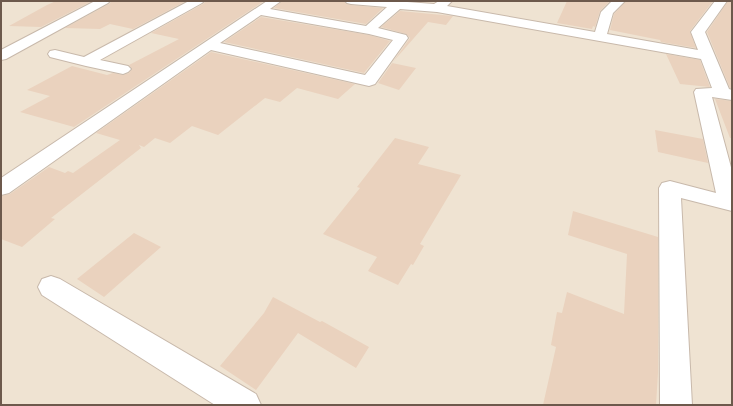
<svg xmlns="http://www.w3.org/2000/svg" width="733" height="406" font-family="Karla,sans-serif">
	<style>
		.residential { fill: #efe3d2 }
		.building { fill: #ead2be }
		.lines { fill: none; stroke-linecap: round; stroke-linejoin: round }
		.street-casing { stroke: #c8b9ab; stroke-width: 2 }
		.street { fill: #fff; fill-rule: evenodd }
	</style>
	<rect width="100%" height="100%" fill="#f9f1e3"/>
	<path class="residential" d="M1,1h731v404h-731z"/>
	<path class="building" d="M56,1h36l-51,26 -32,-1 38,-21z
		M112,1h74l-53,28 -23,-5 -10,5 -35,-1 44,-24z
		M206,1h58l-190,126 -54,-15 30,-16 -23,-6 45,-24 35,9 6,-2 10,2 6,-2 3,-4 -3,-4 50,-26 -28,-6 52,-29z
		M282,1h62l2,3 5,1 32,3 -17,16 -92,-16z
		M567,1h43l-10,10 -5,16 -2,-1 -1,3 -35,-6z
		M626,1h87l-23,30 6,17 -35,-6 -1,-2 -50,-10 4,-16z
		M728,1h4v87h-2l-23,-56z
		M400,11l53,5 -7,9 -18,-3 -36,41 24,5 -17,22 -21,-7 32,-45 -4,-4 -25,-7z
		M261,17l108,18 21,6 -26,32 -140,-31z
		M211,52l144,32 -17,15 -41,-11 -17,14 -15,-4 -47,37 -26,-9 -22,17 -15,-5 -11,9 -5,-2 2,3 -90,70 4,1 -33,28 -21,-8v-43l9,-2 39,-27 16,6 3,-2 5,2 47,-33 -24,-7z
		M666,54l34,6 10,27 -30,-3z
		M715,99l17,2v37h-2z
		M655,130l48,9 5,24 -50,-11z
		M395,138l34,9 -11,17 43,11 -41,69 4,2 -11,19 -2,-1 -13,21 -30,-14 9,-14 -54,-23 37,-46 -3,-1z
		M573,211l85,26v136l-2,32h-113l13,-58 -5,-2 6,-33 5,1 5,-21 57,22 3,-60 -59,-19z
		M134,233l27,14 -57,50 -27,-18z
		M273,297l47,25 2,-1 47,26 -13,21 -58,-35 -42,57 -36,-24 44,-53z"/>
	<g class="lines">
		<g class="street-casing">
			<path id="street" d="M95,1h15l-2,2 -102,56 -5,1v-10z
				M189,1h15l-2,2 -102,57 28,6 3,3 -3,3 -5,2 -37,-8 -36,-9 -2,-3 2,-3 5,-1 29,7z
				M267,1h14l-11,8 96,17 21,-19 -36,-3 -4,-1 -2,-2h49l40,3 5,-3h13l-5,5 148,26 6,-20 11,-11h13l-12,12 -6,21 91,16 -7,-18 24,-31h12l-22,31 24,57 3,1v10l-20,-3 20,74v40l-51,-13 11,207h-32l-1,-217 3,-5 8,-2 46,12 -22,-101 2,-3 16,-1 -11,-29 -264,-47 -37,-3 -22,19 28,7 2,3 -33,46 -6,2 -158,-36 -202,143 -8,2v-17zM261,15l108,19 24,6 -28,35 -145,-32z
				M51,276l9,3 196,115 5,11h-46l-173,-110 -4,-8 4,-8z"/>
		</g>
		<use href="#street" class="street"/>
	</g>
	<rect width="733" height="406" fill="none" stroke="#6d594c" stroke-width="4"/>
</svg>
